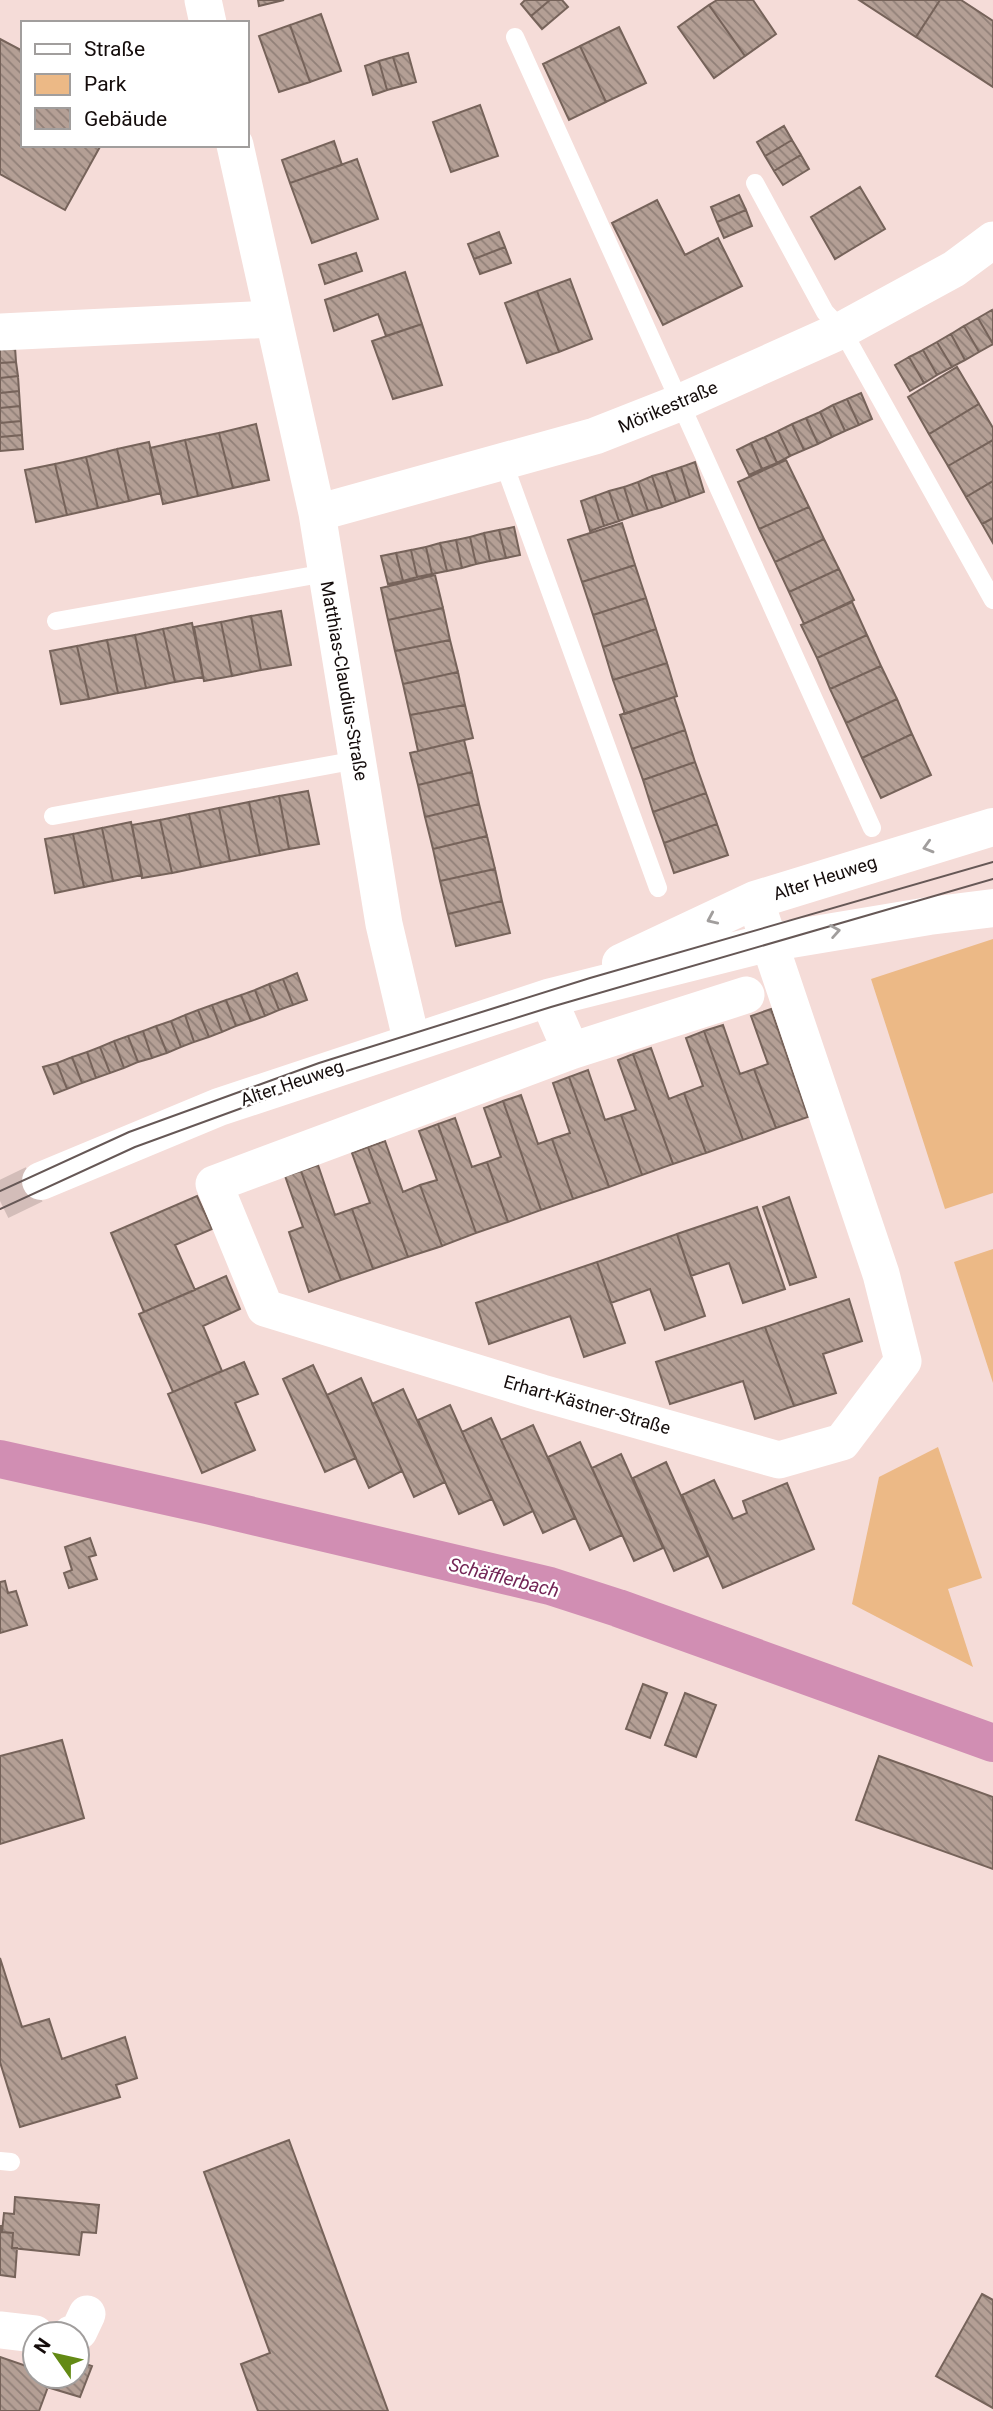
<svg xmlns="http://www.w3.org/2000/svg" width="993" height="2411" font-family="Roboto,sans-serif">
	<style>
		.park { fill: #ecb986 }
		.lines { fill: none; stroke-linecap: round; stroke-linejoin: round }
		.canal { stroke: #d18eb3; stroke-width: 38 }
		.building { fill: url(#building-back-hatch); stroke: #76635a; stroke-width: 2 }
		.secondary-tunnel { stroke: #d3bdb9; stroke-width: 38; stroke-dasharray: 38 19; stroke-linecap: butt }
		.lane { stroke: #fff; stroke-width: 18 }
		.street { stroke: #fff; stroke-width: 37 }
		.secondary { stroke: #fff; stroke-width: 38 }
		.tram { stroke: #665856; stroke-width: 2 }
		.oneway { stroke: #a19e9d }
		.labels { text-anchor: middle; stroke-width: 5; stroke-linejoin: round; paint-order: stroke }
		.street-label { font-size: 18px; fill: #140c0b; stroke: #fff }
		.water-label { font-size: 19px; font-style: italic; fill: #732556; stroke: #fff }
	</style>
	<defs>
		<pattern id="building-back-hatch" width="6" height="6" patternUnits="userSpaceOnUse" patternTransform="scale(1.75)"><rect width="6" height="6" fill="#b49f95"/><path d="M-1 5l2 2M0 0l6 6M5-1l2 2" fill="none" stroke="#918078"/></pattern>
	</defs>
	<rect width="100%" height="100%" fill="#f5dcd8"/>
	<path class="park" d="M993,939v254l-48,16 -74,-230z
		M993,1249v134l-39,-121z
		M938,1447l44,131 -34,11 25,78 -121,-63 27,-127z"/>
	<g class="lines">
		<path class="canal" d="M0,1459l211,47 339,80 68,22 375,135"/>
	</g>
	<path class="building" d="M258,0h26l-25,6z
		M525,0h25l-19,16 -10,-12z
		M550,0h12l6,7 -26,22 -11,-13z
		M717,0h36l23,34 -31,22 -36,-51z
		M859,0h81l-24,37z
		M940,0h21l32,21v66l-77,-50z
		M709,5l36,51 -31,22 -36,-51z
		M321,14l20,57 -31,11 -20,-57z
		M290,25l20,57 -31,10 -20,-56z
		M619,27l27,56 -40,19 -26,-56z
		M0,39l23,12v94h78l-36,65 -65,-36z
		M580,46l26,56 -37,18 -26,-56z
		M408,53l8,29 -14,4 -9,-29z
		M393,57l9,29 -15,4 -8,-29z
		M379,61l8,29 -14,5 -8,-29z
		M480,105l18,51 -47,16 -18,-50z
		M784,126l8,14 -27,16 -8,-14z
		M792,140l9,15 -27,16 -9,-15z
		M334,141l8,24 -52,18 -8,-23z
		M801,155l8,14 -26,16 -9,-14z
		M357,159l21,60 -66,24 -22,-60z
		M860,187l25,42 -50,30 -24,-42z
		M739,195l7,15 -29,12 -6,-15z
		M657,200l28,55 33,-17 24,48 -79,39 -51,-102z
		M746,210l6,16 -28,12 -7,-16z
		M499,232l6,15 -31,12 -6,-15z
		M505,247l6,16 -31,11 -6,-15z
		M356,253l6,18 -37,13 -6,-19z
		M405,272l17,52 -36,12 -8,-22 -44,17 -9,-31z
		M570,279l22,60 -33,13 -22,-61z
		M537,291l22,61 -32,11 -22,-60z
		M992,310l1,3v31l-15,-26z
		M978,318l15,26 -14,8 -15,-26z
		M422,324l20,61 -49,14 -21,-58z
		M964,326l15,26 -14,8 -14,-26z
		M951,334l14,26 -13,7 -15,-25z
		M937,342l15,25 -15,8 -14,-25z
		M15,347l1,15 -16,1v-14z
		M923,350l14,25 -13,8 -15,-26z
		M909,357l15,26 -14,8 -15,-26z
		M16,362l2,14 -18,2v-15z
		M957,367l22,37 -50,30 -21,-37z
		M18,376l1,15 -19,2v-15z
		M19,391l1,15 -20,2v-15z
		M861,393l11,26 -13,6 -12,-26z
		M847,399l12,26 -14,6 -12,-26z
		M979,404l14,24v12l-45,26 -19,-32z
		M833,405l12,26 -13,6 -12,-25z
		M20,406l1,15 -21,2v-15z
		M820,412l12,25 -14,7 -12,-26z
		M806,418l12,26 -14,6 -12,-26z
		M21,421l1,14 -22,2v-14z
		M256,424l13,56 -36,8 -14,-55z
		M792,424l12,26 -14,6 -12,-25z
		M778,431l12,25 -13,7 -12,-26z
		M219,433l14,55 -35,8 -13,-56z
		M22,435l1,14 -23,2v-14z
		M765,437l12,26 -15,6 -11,-26z
		M185,440l13,56 -35,8 -13,-56z
		M993,440v41l-27,16 -18,-31z
		M149,442l12,51 -32,8 -12,-52z
		M751,443l11,26 -13,6 -12,-25z
		M117,449l12,52 -31,7 -12,-51z
		M86,457l12,51 -31,7 -12,-51z
		M786,460l23,47 -50,22 -21,-47z
		M695,462l9,30 -14,5 -9,-30z
		M55,464l12,51 -31,7 -11,-52z
		M681,467l9,30 -14,5 -10,-30z
		M666,472l10,30 -14,5 -10,-31z
		M652,476l10,31 -14,4 -10,-29z
		M993,481v37l-11,6 -16,-27z
		M638,482l10,29 -15,5 -9,-29z
		M624,487l9,29 -14,5 -10,-30z
		M609,491l10,30 -15,5 -9,-30z
		M595,496l9,30 -14,5 -9,-30z
		M809,507l15,32 -49,23 -16,-33z
		M993,518v25l-11,-19z
		M622,523l13,42 -53,17 -14,-42z
		M514,527l6,28 -14,3 -7,-28z
		M499,530l7,28 -16,3 -6,-28z
		M484,533l6,28 -14,3 -6,-27z
		M470,537l6,27 -14,4 -6,-28z
		M824,539l15,30 -50,23 -14,-30z
		M456,540l6,28 -15,3 -7,-28z
		M440,543l7,28 -15,3 -6,-27z
		M426,547l6,27 -15,3 -6,-27z
		M411,550l6,27 -14,4 -7,-28z
		M396,553l7,28 -15,3 -7,-28z
		M635,565l11,33 -53,17 -11,-33z
		M839,569l15,31 -50,24 -15,-32z
		M435,575l8,33 -55,12 -7,-32z
		M646,598l10,31 -53,18 -10,-32z
		M852,602l15,33 -50,23 -16,-33z
		M443,608l7,32 -55,11 -7,-31z
		M281,611l10,54 -30,5 -10,-54z
		M251,616l10,54 -29,6 -11,-54z
		M221,622l11,54 -28,5 -10,-54z
		M192,623l11,54 -28,5 -12,-53z
		M163,629l12,53 -29,6 -11,-53z
		M656,629l11,34 -54,17 -10,-33z
		M135,635l11,53 -28,5 -11,-53z
		M867,635l14,31 -51,23 -13,-31z
		M107,640l11,53 -29,6 -12,-53z
		M450,640l8,32 -55,12 -8,-33z
		M77,646l12,53 -28,5 -11,-53z
		M667,663l10,33 -52,18 -12,-34z
		M881,666l16,33 -51,24 -16,-34z
		M458,672l7,33 -55,10 -7,-31z
		M674,697l11,33 -53,19 -12,-34z
		M897,699l15,35 -50,24 -16,-35z
		M465,705l8,33 -55,13 -8,-36z
		M685,730l10,32 -52,18 -11,-31z
		M912,734l19,41 -50,23 -19,-40z
		M464,740l8,32 -54,13 -8,-32z
		M695,762l11,31 -53,19 -10,-32z
		M472,772l7,32 -54,13 -7,-32z
		M308,791l11,53 -30,5 -10,-53z
		M706,793l11,31 -53,19 -11,-31z
		M279,796l10,53 -29,6 -11,-53z
		M249,802l11,53 -30,6 -11,-53z
		M479,804l8,32 -54,13 -8,-32z
		M219,808l11,53 -29,6 -12,-53z
		M189,814l12,53 -29,6 -12,-53z
		M160,820l12,53 -30,5 -10,-53z
		M131,822l11,53 -29,6 -11,-53z
		M717,824l11,31 -54,18 -10,-30z
		M102,828l11,53 -29,6 -11,-53z
		M73,834l11,53 -29,6 -10,-54z
		M487,836l8,33 -55,12 -7,-32z
		M495,869l7,32 -54,13 -8,-33z
		M502,901l8,32 -54,13 -8,-32z
		M297,973l10,27 -14,5 -10,-26z
		M283,979l10,26 -14,5 -10,-26z
		M269,984l10,26 -14,6 -10,-26z
		M255,990l10,26 -14,5 -10,-26z
		M241,995l10,26 -15,5 -10,-26z
		M226,1000l10,26 -14,6 -10,-27z
		M212,1005l10,27 -13,5 -11,-27z
		M771,1009l37,108 -32,11 -22,-59 14,-5 -17,-48z
		M198,1010l11,27 -15,5 -9,-27z
		M185,1015l9,27 -13,5 -10,-26z
		M171,1021l10,26 -14,6 -11,-27z
		M723,1025l17,49 14,-5 22,59 -33,12 -39,-109z
		M156,1026l11,27 -15,5 -9,-27z
		M143,1031l9,27 -14,4 -10,-26z
		M704,1031l39,109 -37,13 -22,-60 19,-7 -17,-48z
		M128,1036l10,26 -14,6 -10,-27z
		M114,1041l10,27 -14,5 -10,-26z
		M100,1047l10,26 -14,5 -9,-26z
		M651,1048l18,51 15,-6 22,60 -33,11 -40,-110z
		M87,1052l9,26 -14,5 -10,-26z
		M633,1054l40,110 -31,11 -21,-60 15,-5 -18,-50z
		M72,1057l10,26 -15,6 -10,-26z
		M57,1063l10,26 -13,5 -11,-27z
		M588,1070l17,50 16,-5 21,60 -33,12 -40,-110z
		M569,1077l40,110 -36,12 -21,-60 18,-6 -17,-50z
		M521,1095l17,49 14,-5 21,60 -32,11 -38,-109z
		M503,1101l38,109 -33,12 -21,-60 14,-5 -17,-49z
		M455,1118l17,49 15,-5 21,60 -32,11 -38,-109z
		M438,1124l38,109 -34,13 -22,-61 17,-5 -18,-49z
		M385,1141l18,51 17,-7 22,61 -34,11 -40,-110z
		M368,1147l40,110 -35,12 -21,-60 18,-6 -18,-50z
		M318,1165l17,50 17,-6 21,60 -32,11 -40,-109z
		M301,1171l40,109 -32,12 -20,-60 14,-5 -18,-51z
		M197,1196l15,33 -37,16 20,45 -51,22 -33,-79z
		M789,1197l27,80 -26,8 -27,-78z
		M757,1207l28,82 -42,14 -14,-40 -38,13 -14,-42z
		M677,1234l28,82 -40,14 -15,-41 -39,14 -14,-41z
		M597,1262l28,81 -41,14 -14,-41 -81,28 -13,-41z
		M226,1276l14,33 -37,17 19,45 -49,21 -34,-78z
		M849,1299l13,42 -39,13 13,39 -42,13 -29,-79z
		M765,1327l29,79 -39,13 -12,-38 -73,23 -14,-42z
		M244,1362l14,32 -23,9 20,47 -53,23 -34,-79z
		M313,1365l43,93 -31,14 -42,-93z
		M361,1378l41,93 -33,17 -42,-93z
		M403,1389l42,93 -31,15 -42,-93z
		M450,1405l42,94 -33,15 -41,-94z
		M491,1418l42,93 -29,14 -42,-93z
		M533,1425l42,93 -32,15 -42,-93z
		M580,1442l42,93 -32,15 -42,-93z
		M621,1454l42,94 -29,13 -42,-93z
		M666,1462l42,94 -34,15 -41,-93z
		M714,1480l19,39 14,-6 -4,-12 44,-18 27,66 -91,39 -41,-93z
		M90,1538l6,17 -7,2 8,22 -28,9 -5,-15 8,-3 -7,-23z
		M5,1581l3,12 8,-2 11,34 -27,8v-51z
		M643,1684l24,9 -17,45 -24,-9z
		M685,1693l31,12 -20,52 -31,-12z
		M62,1740l22,78 -84,26v-88z
		M879,1756l114,41v72l-137,-49z
		M0,1958l22,69 27,-8 13,40 63,-22 12,41 -21,7 4,12 -100,30 -20,-65z
		M289,2140l99,271h-130l-17,-47 29,-11 -66,-181z
		M15,2197l84,8 -3,28 -14,-1 -3,23 -67,-7 1,-15 -11,-1 2,-19 10,1z
		M0,2226h2v6l11,1 -1,15h5l-2,29 -15,-2z
		M982,2294l11,6v108l-57,-32z
		M0,2357l35,12v7h17l-13,35h-39z
		M77,2361l15,5 -12,31 -33,-10 5,-11h25z"/>
	<g class="lines">
		<path class="secondary-tunnel" d="M0,1201l41,-20"/>
		<path class="lane" d="M515,37l357,791
			M755,183l70,129 17,18 151,270
			M503,461l155,427
			M56,621l270,-48
			M53,816l304,-56
			M0,2161l11,1"/>
		<path class="street" d="M203,0l5,23
			M235,145l82,368 67,411 28,119
			M0,332l272,-13
			M317,513l278,-77 84,-33 163,-73 112,-61 39,-29
			M746,995l-175,56 -357,133 51,124 277,85 237,67 63,-18 61,-81 -22,-87 -126,-374
			M548,998l23,53
			M0,2330l35,4
			M71,2334l8,-3 8,-17"/>
		<path class="secondary" d="M621,963l134,-63 238,-73
			M41,1181l178,-74 329,-109 219,-55 162,-27 64,-8"/>
		<path class="tram" d="M0,1191l129,-59 190,-69 271,-85 403,-116
			M0,1209l135,-62 189,-69 227,-71 442,-128"/>
	</g>
	<defs><path id="oneway-chevron" d="M-2-3.5L2.5 0L-2 3.5" fill="none" stroke-width="1.6" stroke-linecap="round" stroke-linejoin="round" transform="scale(1.75)"/></defs>
	<g class="oneway">
		<use href="#oneway-chevron" transform="translate(928 847) rotate(164)"/>
		<use href="#oneway-chevron" transform="translate(712 919) rotate(156)"/>
		<use href="#oneway-chevron" transform="translate(835 931) rotate(-10)"/>
	</g>
	<g class="labels">
		<g class="street-label">
			<text transform="translate(668 407) rotate(-23)" y="6">Mörikestraße</text>
			<text transform="translate(344 681) rotate(80)" y="6">Matthias-Claudius-Straße</text>
			<text transform="translate(825 878) rotate(-18)" y="6">Alter Heuweg</text>
			<text transform="translate(292 1083) rotate(-19)" y="6">Alter Heuweg</text>
			<text transform="translate(587 1405) rotate(16)" y="6">Erhart-Kästner-Straße</text>
		</g>
		<g class="water-label">
			<text transform="translate(504 1577) rotate(14)" y="7">Schäfflerbach</text>
		</g>
	</g>
	<rect x="21" y="21" width="228" height="126" fill="#ffffff" stroke="#a19e9d" stroke-width="2"/>
	<rect x="35" y="44" width="35" height="10" fill="#ffffff" stroke="#a19e9d" stroke-width="2"/>
	<text x="84" y="56" font-size="21" fill="#140c0b">Straße</text>
	<rect x="35" y="74" width="35" height="21" fill="#ecb986" stroke="#a19e9d" stroke-width="2"/>
	<text x="84" y="91" font-size="21" fill="#140c0b">Park</text>
	<rect x="35" y="108" width="35" height="21" fill="url(#building-back-hatch)" stroke="#a19e9d" stroke-width="2"/>
	<text x="84" y="126" font-size="21" fill="#140c0b">Gebäude</text>
	<g transform="translate(56 2355) rotate(304)"><circle r="33" fill="#ffffff" stroke="#a19e9d" stroke-width="2"/>
	<path d="M0-5L12 26L0 18L-12 26Z" fill="#638a14"/>
	<text y="-10" font-size="19" font-weight="bold" text-anchor="middle" fill="#140c0b">N</text>
	</g>
</svg>
